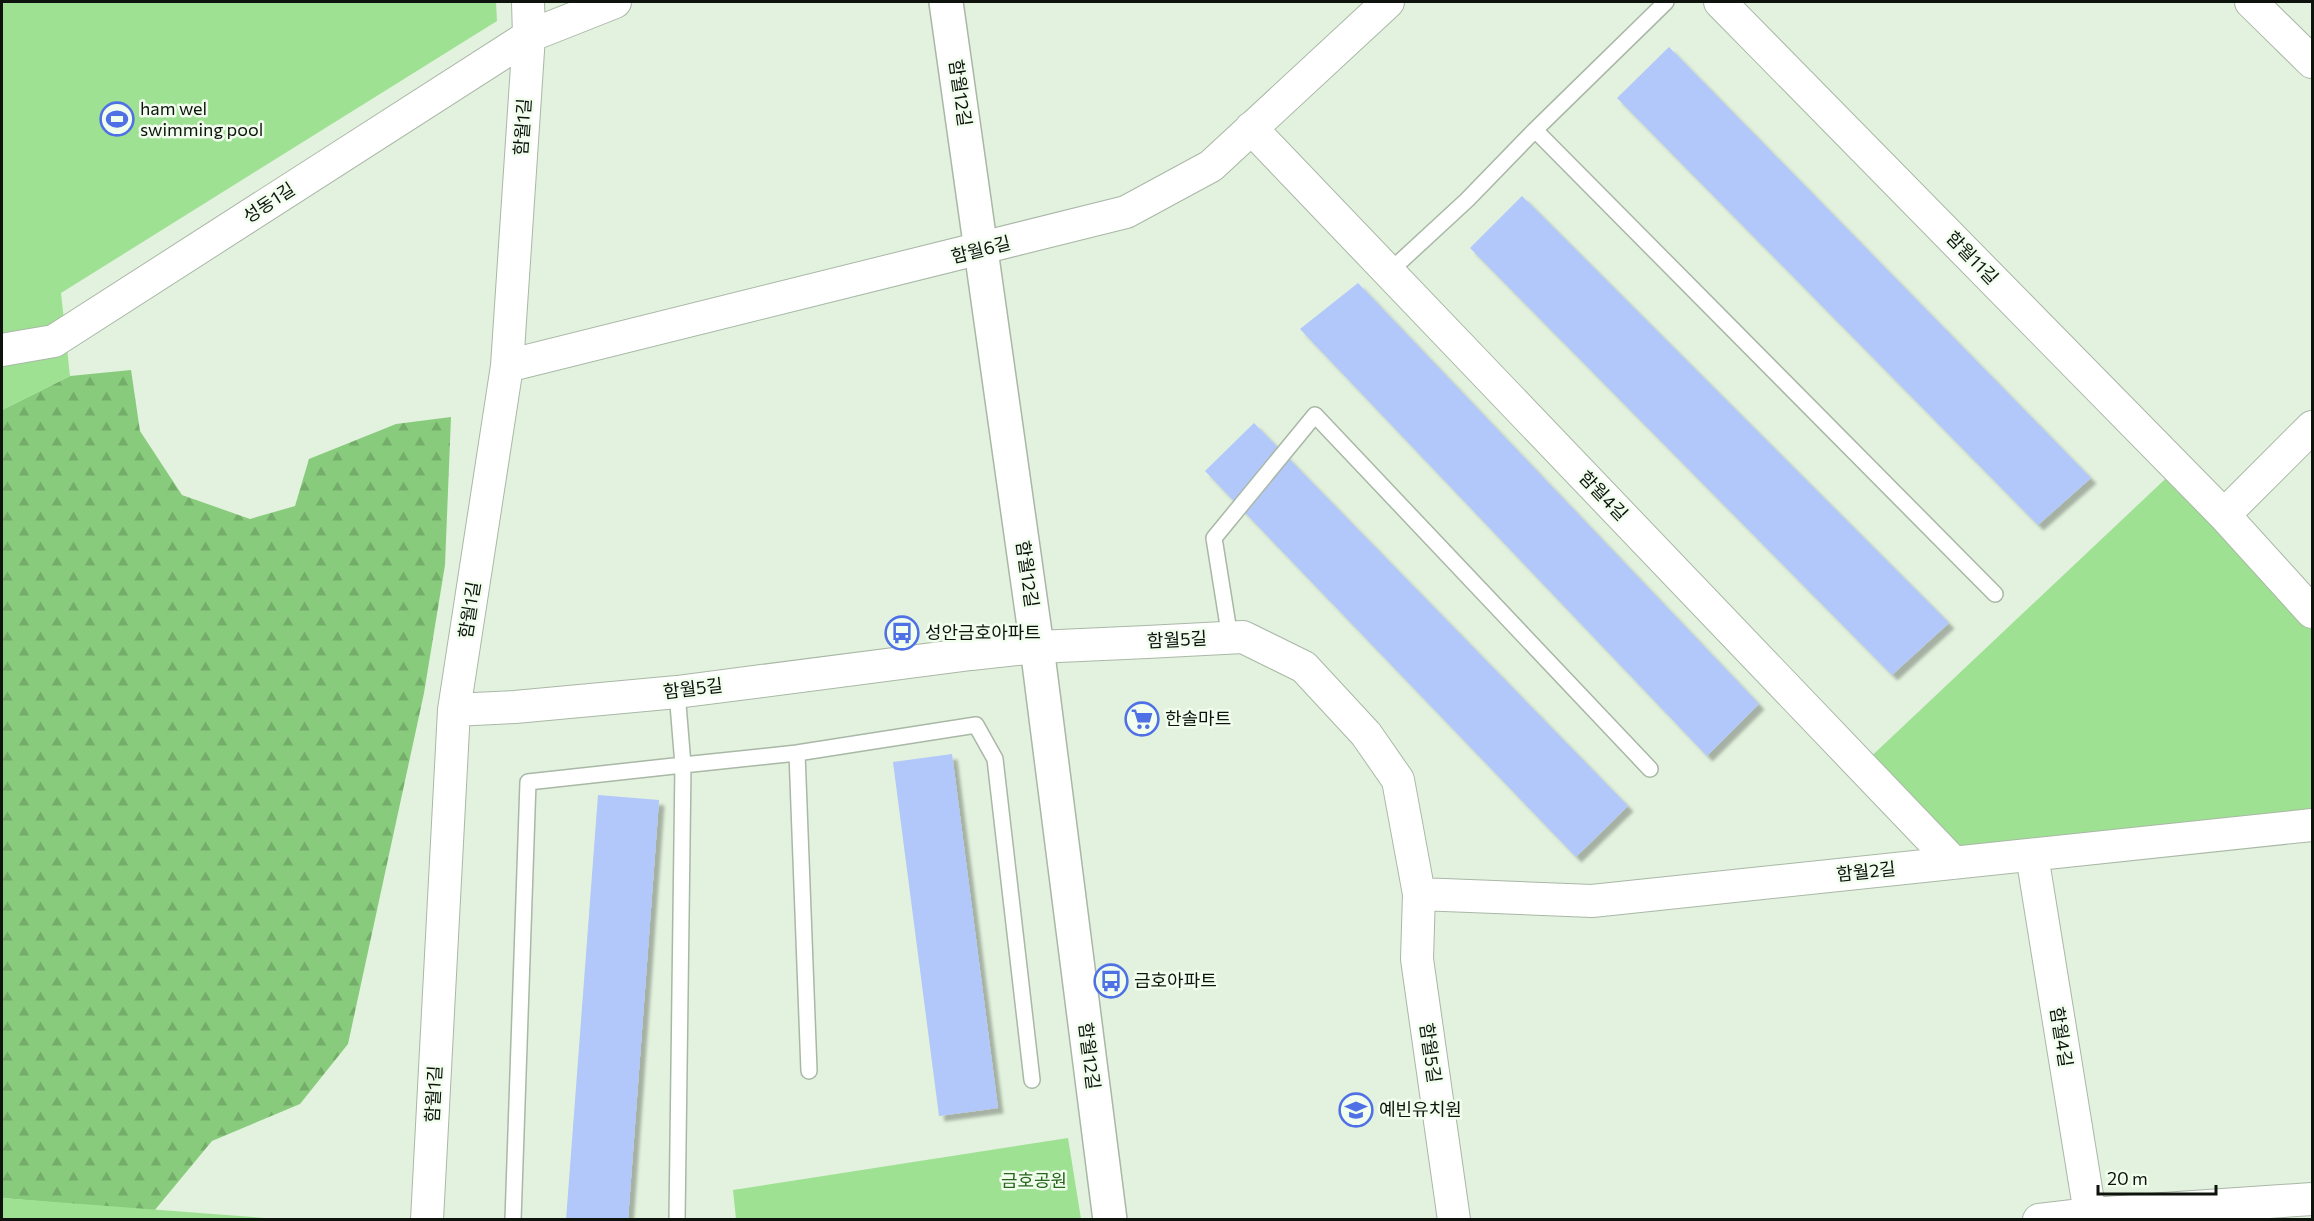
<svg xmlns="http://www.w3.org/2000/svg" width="2314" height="1221" font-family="Commissioner,'Noto Sans KR',sans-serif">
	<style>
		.forest { fill: url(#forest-firs) }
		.green { fill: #9ee192 }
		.building { fill: #b2c7fa; filter: url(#shadow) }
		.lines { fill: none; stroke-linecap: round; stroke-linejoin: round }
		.lane-casing { stroke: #a9b8a6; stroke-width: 18 }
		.street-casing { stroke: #a9b8a6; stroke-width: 34 }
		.secondary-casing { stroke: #a9b8a6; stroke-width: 36 }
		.lane { stroke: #fff; stroke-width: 15 }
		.street { stroke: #fff; stroke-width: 32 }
		.secondary { stroke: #fff; stroke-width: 33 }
		.labels { text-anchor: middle; stroke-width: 5; stroke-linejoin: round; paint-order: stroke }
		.street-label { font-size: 18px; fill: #0e140d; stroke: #f1feee }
		.poi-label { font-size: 18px; fill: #0e140d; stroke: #f1feee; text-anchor: start }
		.park-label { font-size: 18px; fill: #27661b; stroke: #f1feee }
	</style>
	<defs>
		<pattern id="forest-firs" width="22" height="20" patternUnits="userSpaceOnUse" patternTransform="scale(1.5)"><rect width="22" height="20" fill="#88cb7c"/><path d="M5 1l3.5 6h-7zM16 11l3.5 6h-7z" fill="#74ad6a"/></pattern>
		<filter id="shadow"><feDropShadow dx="5.5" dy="5.5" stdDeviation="1.5" flood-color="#0004"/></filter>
	</defs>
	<rect width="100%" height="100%" fill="#e2f2de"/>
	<path class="forest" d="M131,370l9,61 42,64 68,24 45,-13 14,-47 87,-35 55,-7 -6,148 -21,128 -76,351 -48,60 -88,37 -58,70 -152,-13v-788l68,-34z"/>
	<path class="green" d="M2,2h494l1,19 -436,272 9,83 -68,34z
		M2178,467l134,145v213l-358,38 -93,-97z
		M1068,1138l13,81h-345l-3,-29z
		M2,1198l276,21h-276z"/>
	<path class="building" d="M1669,47l422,431 -53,47 -421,-427z
		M1522,196l427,427 -57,52 -422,-427z
		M1358,283l401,421 -52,52 -407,-427z
		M1254,423l374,383 -52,51 -371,-386z
		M952,754l46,354 -59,8 -46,-354z
		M598,795l61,5 -31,420h-62z"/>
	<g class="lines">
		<g class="lane-casing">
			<path id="lane" d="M1535,130l460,464
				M1389,272l78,-72 68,-70 131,-128
				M1230,638l-16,-100 101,-123 335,354
				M797,753l12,318
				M513,1220l15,-438 155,-17 -6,-73
				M677,1220l6,-455 114,-12 179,-28 19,34 37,321"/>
		</g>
		<g class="street-casing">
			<path id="street" d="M1720,2l504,513 88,97
				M2251,2l61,60
				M1251,128l703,735
				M2,350l52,-9 475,-305 86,-34
				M507,366l619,-154 85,-46 177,-164
				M2224,515l88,-88
				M454,710l61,-3 162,-15 294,-38 66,-7 110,-5 96,-5 61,30 62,67 32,46 21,114 -2,65 37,261
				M2032,855l59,365
				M1419,894l173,7 720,-76
				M427,1220l27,-510 53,-344 22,-330 -1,-34
				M2039,1220l51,-6 222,-15"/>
		</g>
		<g class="secondary-casing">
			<path id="secondary" d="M946,2l91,645 73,573"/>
		</g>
		<use href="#lane" class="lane"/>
		<use href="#street" class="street"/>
		<use href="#secondary" class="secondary"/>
	</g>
	<defs>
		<g id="stadium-ring" transform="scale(1.725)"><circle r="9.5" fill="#f1feee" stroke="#4f71e5" stroke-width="1.5"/><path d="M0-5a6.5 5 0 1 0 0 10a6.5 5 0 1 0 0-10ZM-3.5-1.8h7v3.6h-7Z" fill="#4f71e5"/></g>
		<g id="bus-ring" transform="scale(1.725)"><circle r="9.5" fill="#f1feee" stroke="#4f71e5" stroke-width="1.5"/><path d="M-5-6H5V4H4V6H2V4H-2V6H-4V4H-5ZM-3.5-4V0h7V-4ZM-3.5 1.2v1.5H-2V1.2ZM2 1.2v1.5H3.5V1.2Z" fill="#4f71e5"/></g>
		<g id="supermarket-ring" transform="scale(1.725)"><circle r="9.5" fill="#f1feee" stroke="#4f71e5" stroke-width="1.5"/><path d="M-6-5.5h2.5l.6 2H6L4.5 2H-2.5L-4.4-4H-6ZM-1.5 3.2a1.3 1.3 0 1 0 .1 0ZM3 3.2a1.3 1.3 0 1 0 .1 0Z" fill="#4f71e5"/></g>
		<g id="school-ring" transform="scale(1.725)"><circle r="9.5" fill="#f1feee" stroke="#4f71e5" stroke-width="1.5"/><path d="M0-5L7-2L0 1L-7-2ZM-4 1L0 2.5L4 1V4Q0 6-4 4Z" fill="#4f71e5"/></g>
	</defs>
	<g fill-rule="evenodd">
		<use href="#stadium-ring" x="117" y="119"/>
		<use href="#bus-ring" x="902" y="633"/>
		<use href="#supermarket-ring" x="1142" y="719"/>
		<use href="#bus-ring" x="1111" y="981"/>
		<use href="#school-ring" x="1356" y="1110"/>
	</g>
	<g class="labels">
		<g class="street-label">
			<text transform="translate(960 93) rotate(82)" y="6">함월12길</text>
			<text transform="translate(523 127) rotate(-86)" y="6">함월1길</text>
			<text transform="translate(269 203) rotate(-33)" y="6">성동1길</text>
			<text transform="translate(981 250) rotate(-14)" y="6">함월6길</text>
			<text transform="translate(1972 258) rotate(46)" y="6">함월11길</text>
			<text transform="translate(1603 496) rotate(46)" y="6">함월4길</text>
			<text transform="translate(1027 574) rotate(82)" y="6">함월12길</text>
			<text transform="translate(470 610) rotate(-81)" y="6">함월1길</text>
			<text transform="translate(1177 640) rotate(-3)" y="6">함월5길</text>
			<text transform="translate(693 689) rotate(-7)" y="6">함월5길</text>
			<text transform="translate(1866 872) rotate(-6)" y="6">함월2길</text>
			<text transform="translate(2061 1037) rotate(81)" y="6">함월4길</text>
			<text transform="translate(1430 1053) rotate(82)" y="6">함월5길</text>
			<text transform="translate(1089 1056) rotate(83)" y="6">함월12길</text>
			<text transform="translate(434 1094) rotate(-87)" y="6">함월1길</text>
		</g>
		<g class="poi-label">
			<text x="140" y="115">ham wel<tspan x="140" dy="21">swimming pool</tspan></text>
			<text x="925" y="639">성안금호아파트</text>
			<text x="1165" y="725">한솔마트</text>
			<text x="1134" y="987">금호아파트</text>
			<text x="1379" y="1116">예빈유치원</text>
		</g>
		<g class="park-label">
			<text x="1034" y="1187">금호공원</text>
		</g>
	</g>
	<rect width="2314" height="1221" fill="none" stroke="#0e140d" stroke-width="6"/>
	<path d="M2098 1185v9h118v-9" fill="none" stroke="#0e140d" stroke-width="3"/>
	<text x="2107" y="1185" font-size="18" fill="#0e140d" stroke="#f1feee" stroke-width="4.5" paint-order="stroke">20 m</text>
</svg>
